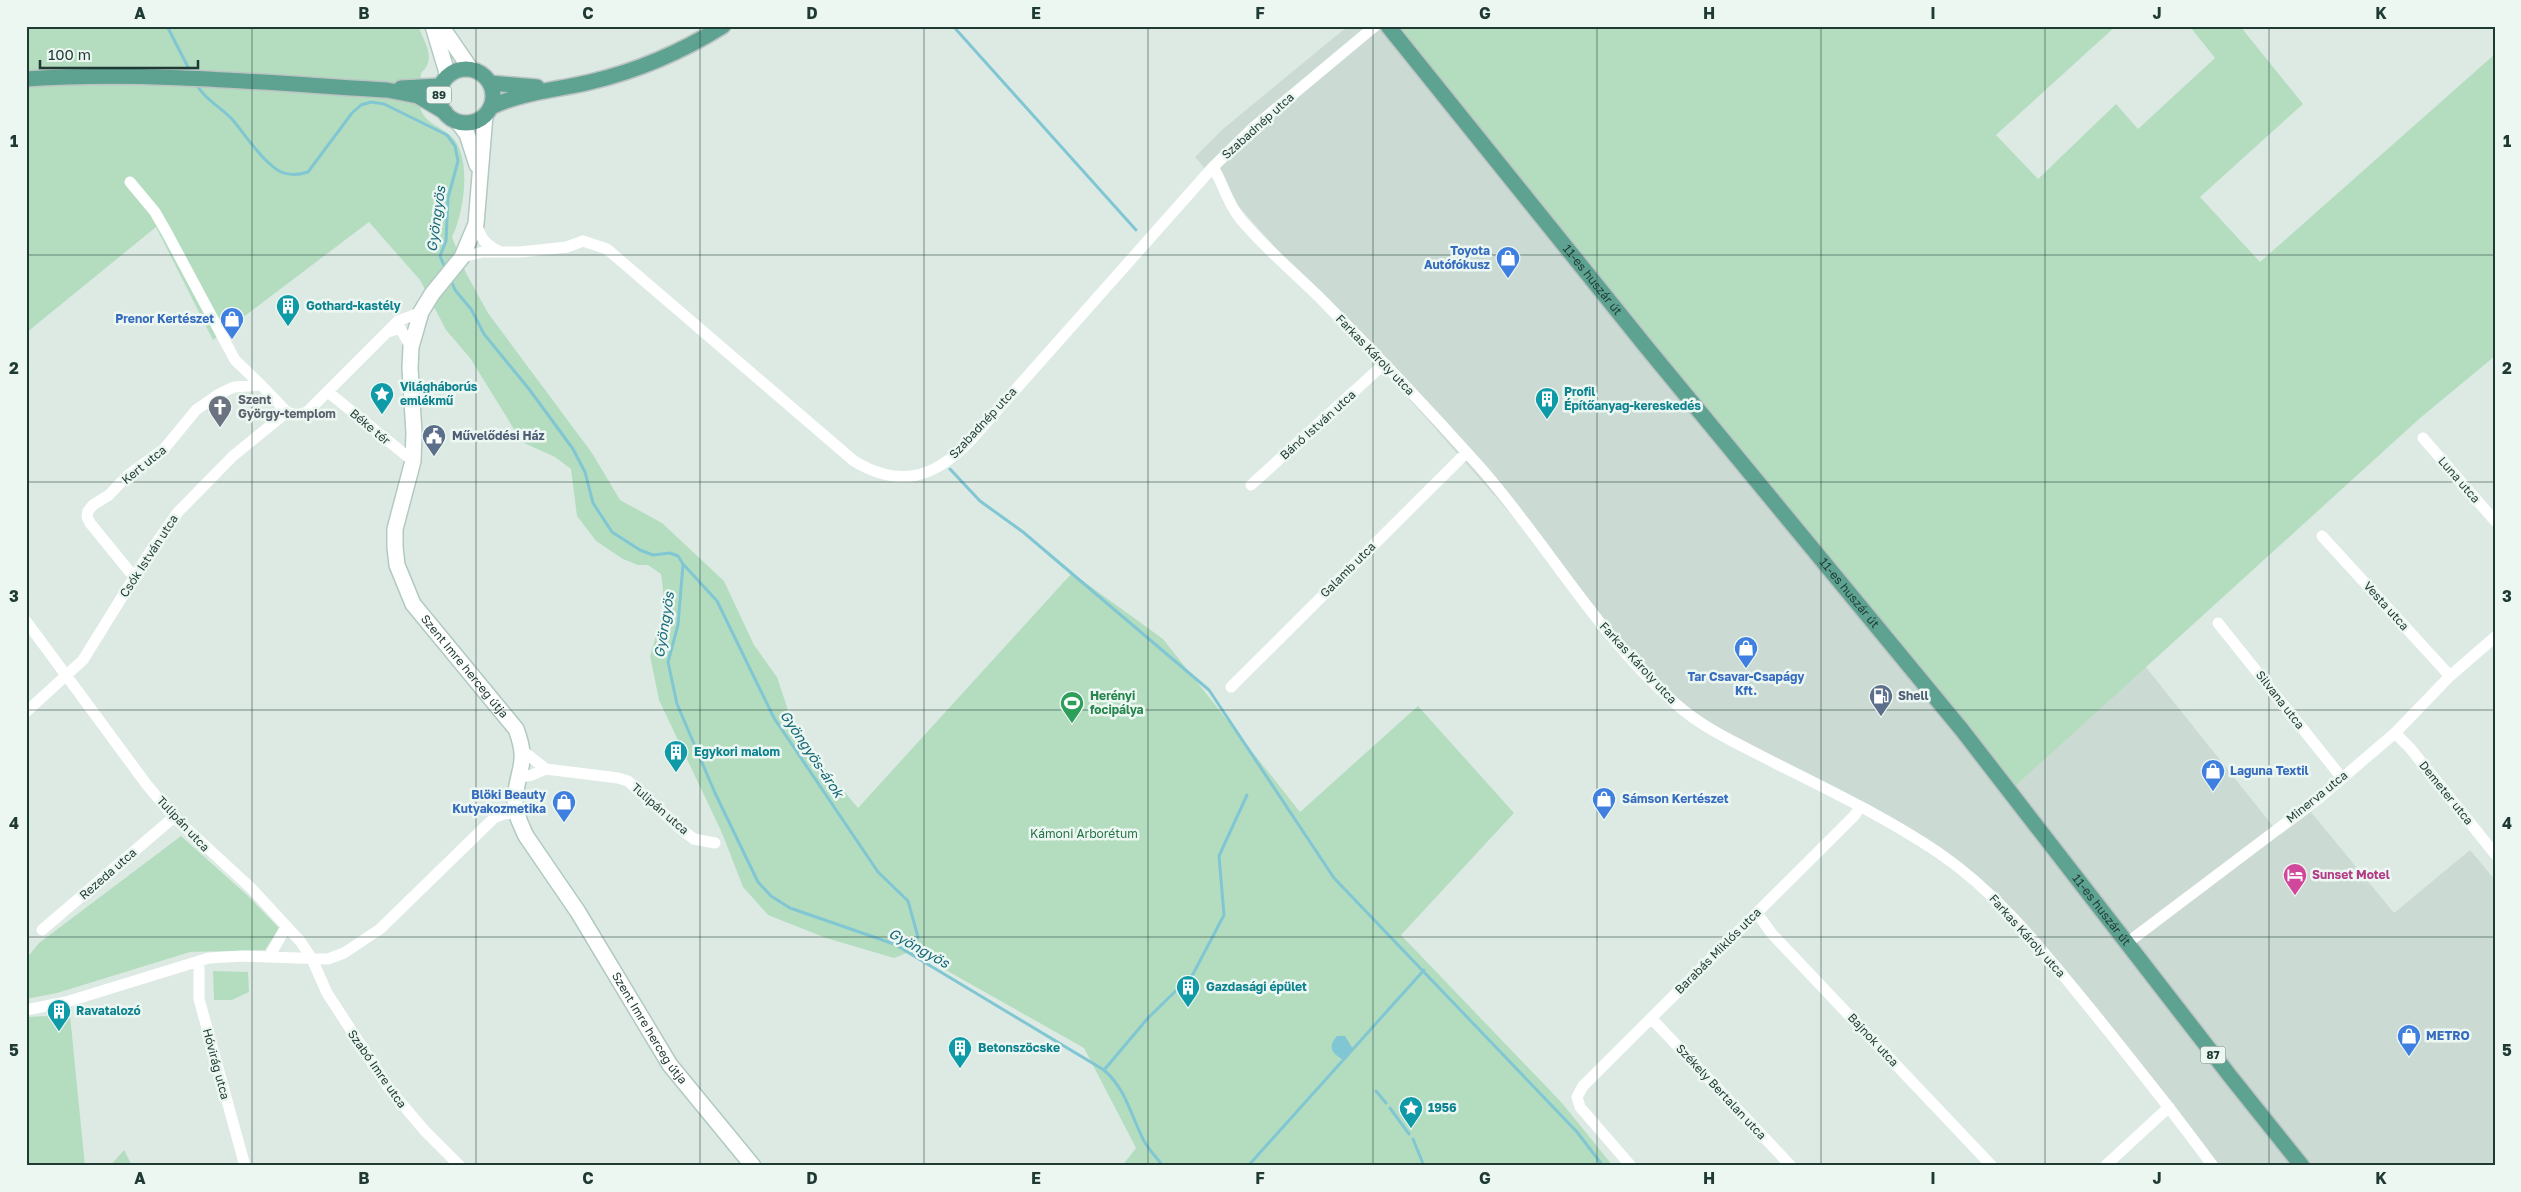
<svg xmlns="http://www.w3.org/2000/svg" width="2521" height="1192" font-family="'Golos Text',sans-serif">
	<style>
		.built { fill: #cbdad3 }
		.green { fill: #b4ddc0 }
		.water { fill: #80c6d3 }
		.lines { fill: none; stroke-linecap: round; stroke-linejoin: round }
		.stream { stroke: #80c6d3; stroke-width: 3 }
		.secondary-casing { stroke: #b0cac1; stroke-width: 18 }
		.primary-casing { stroke: #bcc4c2; stroke-width: 18 }
		.street { stroke: #fff; stroke-width: 11 }
		.secondary { stroke: #fff; stroke-width: 15 }
		.primary { stroke: #5ea292; stroke-width: 15 }
		.grid { fill: none; stroke: #1e3a33; stroke-width: 1; stroke-opacity: 0.55 }
		.labels { text-anchor: middle; stroke-width: 5; stroke-linejoin: round; paint-order: stroke }
		.shield { fill: #edf7f2; stroke: #5c736c; stroke-width: 1 }
		.shield-label { font-size: 11px; font-weight: bold; fill: #1e3a33 }
		.street-label { font-size: 12px; fill: #1e3a33; stroke: #edf7f2 }
		.shop-label { font-size: 12px; font-weight: bold; fill: #366cbe; stroke: #edf7f2; text-anchor: end }
		.culture-label { font-size: 12px; font-weight: bold; fill: #0d838f; stroke: #edf7f2; text-anchor: start }
		.worship-label { font-size: 12px; font-weight: bold; fill: #5b616d; stroke: #edf7f2; text-anchor: start }
		.service-label { font-size: 12px; font-weight: bold; fill: #4e5e75; stroke: #edf7f2; text-anchor: start }
		.leisure-label { font-size: 12px; font-weight: bold; fill: #27864d; stroke: #edf7f2; text-anchor: start }
		.park-label { font-size: 12px; fill: #267345; stroke: #edf7f2 }
		.hotel-label { font-size: 12px; font-weight: bold; fill: #b23c85; stroke: #edf7f2; text-anchor: start }
		.water-label { font-size: 14px; font-style: italic; fill: #156778; stroke: #edf7f2 }
		.neatline { fill: none; stroke: #1e3a33; stroke-width: 2 }
		.grid-label { font-size: 16px; text-anchor: middle; font-weight: bold; fill: #1e3a33 }
	</style>
	<rect width="100%" height="100%" fill="#ddeae4"/>
	<path class="built" d="M1348,26h48l549,671 67,92 133,-123 135,169 31,-23 83,101 76,-63 25,30v286h-275l-47,-63 -127,-155 -63,-66 -267,-154 -18,-11 -36,-32 -467,-528 28,-28z"/>
	<path class="green" d="M26,26h392c7,17 19,33 3,47 0,10 -3,24 -1,34 4,17 23,20 33,31 19,22 11,75 -1,99l14,36 22,40 104,140 28,47 42,23 62,58 30,64 23,32 15,45 25,37 41,49 214,-235 91,66 137,173 118,-106 96,107 -113,122 161,168 51,63h-491l14,-18 -52,-100 -172,-97 -18,7 -68,-20 -58,-23 -25,-28 -21,-54 -63,-133 -9,-44 15,-51 -4,-31 -13,-9h-10l-15,-6 -27,-18 -19,-25 -6,-47 -16,-12 -33,-15 -52,-84 -24,-28 -26,-50 -51,-58 -156,118 -57,-113 -130,106z
		M1396,26h720l-120,109 42,44 78,-75 22,25 77,-71 -24,-30 2,-2h47l63,78 -103,93 60,65 235,-208v302l-76,63 -407,370 -67,-92 -218,-256z
		M181,836l66,59 32,33 -14,22 -75,2 -133,41 -31,6v-40l13,-16z
		M213,971l35,1 1,20 -17,8h-18z
		M70,1015l15,151h-59v-149z
		M124,1150l8,16h-22z"/>
	<path class="water" d="M1337,1036h8l8,13 -9,11c-12,-6 -17,-13 -7,-24z"/>
	<g class="lines">
		<path class="stream" d="M167,26l24,47
			M953,26l183,204
			M196,83c7,15 23,23 35,35 14,16 32,45 50,54 9,4 18,3 27,0l44,-59 9,-8 10,-3 13,2 63,31 8,11 3,15 -10,37 -2,43 -6,15 6,14
			M451,280l4,10 16,19 13,25 45,55 44,60 12,23 8,31 19,29 28,18 13,5 17,-2 8,3 5,8 -5,61 -10,37 9,42 38,89 43,89 13,14 19,12 104,36 210,126c22,19 27,46 40,71 5,9 13,17 19,25
			M950,469l30,32 43,31 186,158 125,188 243,254 26,34
			M683,564l34,37 57,117 104,154 30,29 10,36 -6,16
			M1104,1070l44,-52 45,-44 31,-59 -5,-59 28,-61
			M1376,1091l10,12
			M1390,1108l19,26
			M1413,1139l11,27
			M1248,1166l176,-196"/>
		<g class="secondary-casing">
			<g id="secondary">
				<path d="M433,26l15,50"/>
				<path d="M441,26l29,42"/>
				<path id="s1" d="M485,115l-9,109 -14,33 -30,37 -11,18 -10,35 -1,21 4,65 -1,28 -18,68v18l2,18 16,39 103,125c14,36 0,41 -1,73 0,12 6,23 11,34l52,76 92,153 83,101"/>
				<path d="M458,122l9,12 10,31"/>
			</g>
		</g>
		<g class="primary-casing">
			<g id="primary">
				<path id="s2" d="M1388,26l260,323 314,381 268,346 72,90"/>
				<circle cx="466" cy="96" r="27"/>
				<path d="M26,79c121,-8 241,4 361,11l31,6 27,16"/>
				<path d="M490,83l47,4"/>
				<path d="M401,88l39,-2"/>
				<path d="M491,107c31,-15 66,-17 99,-25 47,-11 93,-31 133,-56"/>
			</g>
		</g>
		<path class="street" d="M1213,167c10,16 14,35 26,50 24,30 55,55 82,82 54,54 107,110 158,167 68,77 119,170 197,238 29,26 65,41 99,59 56,28 112,55 164,90 60,41 104,98 150,154 42,52 84,105 124,159
			M130,182l25,30 12,21 68,127 26,25
			M476,224c5,14 9,21 23,27
			M462,257l21,-5h37l47,-5 16,-6 24,8 247,212c45,27 79,18 115,-19l244,-275 41,-40 121,-101
			M388,332l12,-4 11,19
			M328,392l85,69
			M287,412l10,3 10,-3 91,-91 23,-9
			M2423,438l72,83
			M1251,485l133,-121
			M2322,536l128,140
			M134,577l-44,-54 -3,-6 1,-6 5,-6 16,-10 18,-19 37,-27 32,-39 23,-16 15,-7 27,-2 26,27
			M26,621l121,164 27,32 77,71 49,53 12,18 15,34 63,97 35,41 35,35
			M2218,623l124,155
			M1231,687l235,-234
			M26,712l57,-52 65,-105 30,-43 55,-56 54,-44
			M2395,733l15,15 85,106
			M523,751l23,18 72,9 10,3 54,49 12,9 21,4
			M521,777l11,-2 14,-6
			M1757,913l15,21 220,232
			M42,930l132,-113
			M2127,943l192,-145 76,-65 55,-57 45,-39
			M269,957l17,-30
			M199,961v38l46,167
			M26,1010l40,-8 143,-44 34,-2 85,3 16,-6 36,-24 114,-111 10,-4 13,-1
			M1651,1018l140,148
			M1631,1166l-51,-59 -3,-10 6,-11 272,-271 5,-9
			M2105,1166l64,-59"/>
		<use href="#secondary" class="secondary"/>
		<use href="#primary" class="primary"/>
	</g>
	<path class="grid" d="M252,26v1140M476,26v1140M700,26v1140M924,26v1140M1148,26v1140M1373,26v1140M1597,26v1140M1821,26v1140M2045,26v1140M2269,26v1140M26,255h2469M26,482h2469M26,710h2469M26,937h2469"/>
	<defs>
		<g id="shop-pin" transform="scale(1.25)"><path d="M0 17L-7.5 6A9.5 9.5 0 1 1 7.5 6Z" fill="#3f7fe0" stroke="#edf7f2"/><path d="M-5-2.5h2.3a2.7 3.5 0 0 1 5.4 0H5L5.5 6h-11ZM-1.5-2.5h3a1.5 2.3 0 0 0-3 0Z" fill="#fff"/></g>
		<g id="building-pin" transform="scale(1.25)"><path d="M0 17L-7.5 6A9.5 9.5 0 1 1 7.5 6Z" fill="#0f9aa8" stroke="#edf7f2"/><path d="M-4-6H4V6H1V3H-1V6H-4ZM-2.5-4.3h1.7v1.8h-1.7ZM.8-4.3h1.7v1.8H.8ZM-2.5-1h1.7V.8h-1.7ZM.8-1h1.7V.8H.8Z" fill="#fff"/></g>
		<g id="sight-pin" transform="scale(1.25)"><path d="M0 17L-7.5 6A9.5 9.5 0 1 1 7.5 6Z" fill="#0f9aa8" stroke="#edf7f2"/><path d="M0-6L1.8-2.2L6-1.7L2.9 1.2L3.7 5.4L0 3.3L-3.7 5.4L-2.9 1.2L-6-1.7L-1.8-2.2Z" fill="#fff"/></g>
		<g id="church-pin" transform="scale(1.25)"><path d="M0 17L-7.5 6A9.5 9.5 0 1 1 7.5 6Z" fill="#6b7280" stroke="#edf7f2"/><path d="M-1.2-6h2.4v3.5h3.3v2.4h-3.3V6h-2.4V-.1h-3.3v-2.4h3.3Z" fill="#fff"/></g>
		<g id="civic-pin" transform="scale(1.25)"><path d="M0 17L-7.5 6A9.5 9.5 0 1 1 7.5 6Z" fill="#5c6f8a" stroke="#edf7f2"/><path d="M-.6-6.5H3V-4.5H.6V-3L4-1V1h2V6H-6V1h2V-1L-.6-3ZM-1.2 2.5V6h2.4V2.5Z" fill="#fff"/></g>
		<g id="fuel-pin" transform="scale(1.25)"><path d="M0 17L-7.5 6A9.5 9.5 0 1 1 7.5 6Z" fill="#5c6f8a" stroke="#edf7f2"/><path d="M-5.5-6h7V0h2V4h1.3V-2.5L3-4.5l.8-.8L6-3V5H2.5V1h-1V6h-7ZM-4.2-4.7v3.2H.2V-4.7Z" fill="#fff"/></g>
		<g id="stadium-pin" transform="scale(1.25)"><path d="M0 17L-7.5 6A9.5 9.5 0 1 1 7.5 6Z" fill="#2e9e5b" stroke="#edf7f2"/><path d="M0-5a6.5 5 0 1 0 0 10a6.5 5 0 1 0 0-10ZM-3.5-1.8h7v3.6h-7Z" fill="#fff"/></g>
		<g id="hotel-pin" transform="scale(1.25)"><path d="M0 17L-7.5 6A9.5 9.5 0 1 1 7.5 6Z" fill="#d1479c" stroke="#edf7f2"/><path d="M-6-4.5h1.5V1H6V5H4.5V3h-9V5H-6ZM-4 0a1.8 1.8 0 1 1 3.6 0ZM.5 0V-2.5h3Q6-2.5 6 0Z" fill="#fff"/></g>
	</defs>
	<g fill-rule="evenodd">
		<use href="#shop-pin" x="1508" y="258"/>
		<use href="#building-pin" x="288" y="306"/>
		<use href="#shop-pin" x="232" y="319"/>
		<use href="#sight-pin" x="382" y="394"/>
		<use href="#building-pin" x="1547" y="399"/>
		<use href="#church-pin" x="220" y="407"/>
		<use href="#civic-pin" x="434" y="436"/>
		<use href="#shop-pin" x="1746" y="648"/>
		<use href="#fuel-pin" x="1881" y="696"/>
		<use href="#stadium-pin" x="1072" y="703"/>
		<use href="#building-pin" x="676" y="752"/>
		<use href="#shop-pin" x="2213" y="771"/>
		<use href="#shop-pin" x="1604" y="799"/>
		<use href="#shop-pin" x="564" y="802"/>
		<use href="#hotel-pin" x="2295" y="875"/>
		<use href="#building-pin" x="1188" y="987"/>
		<use href="#building-pin" x="59" y="1011"/>
		<use href="#shop-pin" x="2409" y="1036"/>
		<use href="#building-pin" x="960" y="1048"/>
		<use href="#sight-pin" x="1411" y="1108"/>
	</g>
	<g class="labels">
		<g class="shield">
			<rect x="426.5" y="86.5" width="25" height="17" rx="4"/>
			<rect x="2200.5" y="1046.5" width="25" height="17" rx="4"/>
		</g>
		<g class="shield-label">
			<text x="439" y="99">89</text>
			<text x="2213" y="1059">87</text>
		</g>
		<g class="street-label">
			<text transform="translate(1258 126) rotate(-42)" y="4">Szabadnép utca</text>
			<text dy="4" stroke="none"><textPath href="#s2" startOffset="326">11-es huszár út</textPath></text>
			<text transform="translate(1375 355) rotate(46)" y="4">Farkas Károly utca</text>
			<text transform="translate(983 423) rotate(-47)" y="4">Szabadnép utca</text>
			<text transform="translate(1318 425) rotate(-42)" y="4">Bánó István utca</text>
			<text transform="translate(370 427) rotate(40)" y="4">Béke tér</text>
			<text transform="translate(144 465) rotate(-39)" y="4">Kert utca</text>
			<text transform="translate(2459 480) rotate(49)" y="4">Luna utca</text>
			<text transform="translate(149 556) rotate(-57)" y="4">Csók István utca</text>
			<text transform="translate(1348 570) rotate(-45)" y="4">Galamb utca</text>
			<text dy="4" stroke="none"><textPath href="#s2" startOffset="731">11-es huszár út</textPath></text>
			<text transform="translate(2386 606) rotate(48)" y="4">Vesta utca</text>
			<text transform="translate(1638 663) rotate(47)" y="4">Farkas Károly utca</text>
			<text dy="4" stroke="none"><textPath href="#s1" startOffset="594">Szent Imre herceg útja</textPath></text>
			<text transform="translate(2280 700) rotate(52)" y="4">Silvana utca</text>
			<text transform="translate(2446 793) rotate(51)" y="4">Demeter utca</text>
			<text transform="translate(2317 797) rotate(-39)" y="4">Minerva utca</text>
			<text transform="translate(660 809) rotate(41)" y="4">Tulipán utca</text>
			<text transform="translate(183 824) rotate(47)" y="4">Tulipán utca</text>
			<text transform="translate(108 874) rotate(-41)" y="4">Rezeda utca</text>
			<text dy="4" stroke="none"><textPath href="#s2" startOffset="1136">11-es huszár út</textPath></text>
			<text transform="translate(2027 936) rotate(48)" y="4">Farkas Károly utca</text>
			<text transform="translate(1718 951) rotate(-45)" y="4">Barabás Miklós utca</text>
			<text dy="4" stroke="none"><textPath href="#s1" startOffset="1014">Szent Imre herceg útja</textPath></text>
			<text transform="translate(1873 1040) rotate(47)" y="4">Bajnok utca</text>
			<text transform="translate(216 1064) rotate(75)" y="4">Hóvirág utca</text>
			<text transform="translate(377 1069) rotate(55)" y="4">Szabó Imre utca</text>
			<text transform="translate(1721 1092) rotate(47)" y="4">Székely Bertalan utca</text>
		</g>
		<g class="shop-label">
			<text x="1490" y="255">Toyota<tspan x="1490" dy="14">Autófókusz</tspan></text>
			<text x="214" y="323">Prenor Kertészet</text>
			<text x="1746" y="681" text-anchor="middle">Tar Csavar-Csapágy<tspan x="1746" dy="14">Kft.</tspan></text>
			<text x="2230" y="775" text-anchor="start">Laguna Textil</text>
			<text x="546" y="799">Blöki Beauty<tspan x="546" dy="14">Kutyakozmetika</tspan></text>
			<text x="1622" y="803" text-anchor="start">Sámson Kertészet</text>
			<text x="2426" y="1040" text-anchor="start">METRO</text>
		</g>
		<g class="culture-label">
			<text x="306" y="310">Gothard-kastély</text>
			<text x="400" y="391">Világháborús<tspan x="400" dy="14">emlékmű</tspan></text>
			<text x="1564" y="396">Profil<tspan x="1564" dy="14">Építőanyag-kereskedés</tspan></text>
			<text x="694" y="756">Egykori malom</text>
			<text x="1206" y="991">Gazdasági épület</text>
			<text x="76" y="1015">Ravatalozó</text>
			<text x="978" y="1052">Betonszöcske</text>
			<text x="1428" y="1112">1956</text>
		</g>
		<g class="worship-label">
			<text x="238" y="404">Szent<tspan x="238" dy="14">György-templom</tspan></text>
		</g>
		<g class="service-label">
			<text x="452" y="440">Művelődési Ház</text>
			<text x="1898" y="700">Shell</text>
		</g>
		<g class="leisure-label">
			<text x="1090" y="700">Herényi<tspan x="1090" dy="14">focipálya</tspan></text>
		</g>
		<g class="park-label">
			<text x="1084" y="838">Kámoni Arborétum</text>
		</g>
		<g class="hotel-label">
			<text x="2312" y="879">Sunset Motel</text>
		</g>
		<g class="water-label">
			<text transform="translate(436 219) rotate(-82)" y="5">Gyöngyös</text>
			<text transform="translate(664 625) rotate(-81)" y="5">Gyöngyös</text>
			<text transform="translate(812 754) rotate(56)" y="5">Gyöngyös-árok</text>
			<text transform="translate(919 948) rotate(29)" y="5">Gyöngyös</text>
		</g>
	</g>
	<rect width="2521" height="1192" fill="none" stroke="#edf7f2" stroke-width="55"/>
	<path d="M40 60v8h158v-8" fill="none" stroke="#1e3a33" stroke-width="2.5"/>
	<text x="48" y="60" font-size="15" fill="#1e3a33" stroke="#edf7f2" stroke-width="4" paint-order="stroke">100 m</text>
	<rect x="28" y="28" width="2466" height="1136" class="neatline"/>
	<g class="grid-label">
		<text x="140" y="19">A</text>
		<text x="364" y="19">B</text>
		<text x="588" y="19">C</text>
		<text x="812" y="19">D</text>
		<text x="1036" y="19">E</text>
		<text x="1260" y="19">F</text>
		<text x="1485" y="19">G</text>
		<text x="1709" y="19">H</text>
		<text x="1933" y="19">I</text>
		<text x="2157" y="19">J</text>
		<text x="2381" y="19">K</text>
		<text x="14" y="147">1</text>
		<text x="2507" y="147">1</text>
		<text x="14" y="374">2</text>
		<text x="2507" y="374">2</text>
		<text x="14" y="602">3</text>
		<text x="2507" y="602">3</text>
		<text x="14" y="829">4</text>
		<text x="2507" y="829">4</text>
		<text x="14" y="1056">5</text>
		<text x="2507" y="1056">5</text>
		<text x="140" y="1184">A</text>
		<text x="364" y="1184">B</text>
		<text x="588" y="1184">C</text>
		<text x="812" y="1184">D</text>
		<text x="1036" y="1184">E</text>
		<text x="1260" y="1184">F</text>
		<text x="1485" y="1184">G</text>
		<text x="1709" y="1184">H</text>
		<text x="1933" y="1184">I</text>
		<text x="2157" y="1184">J</text>
		<text x="2381" y="1184">K</text>
	</g>
</svg>
